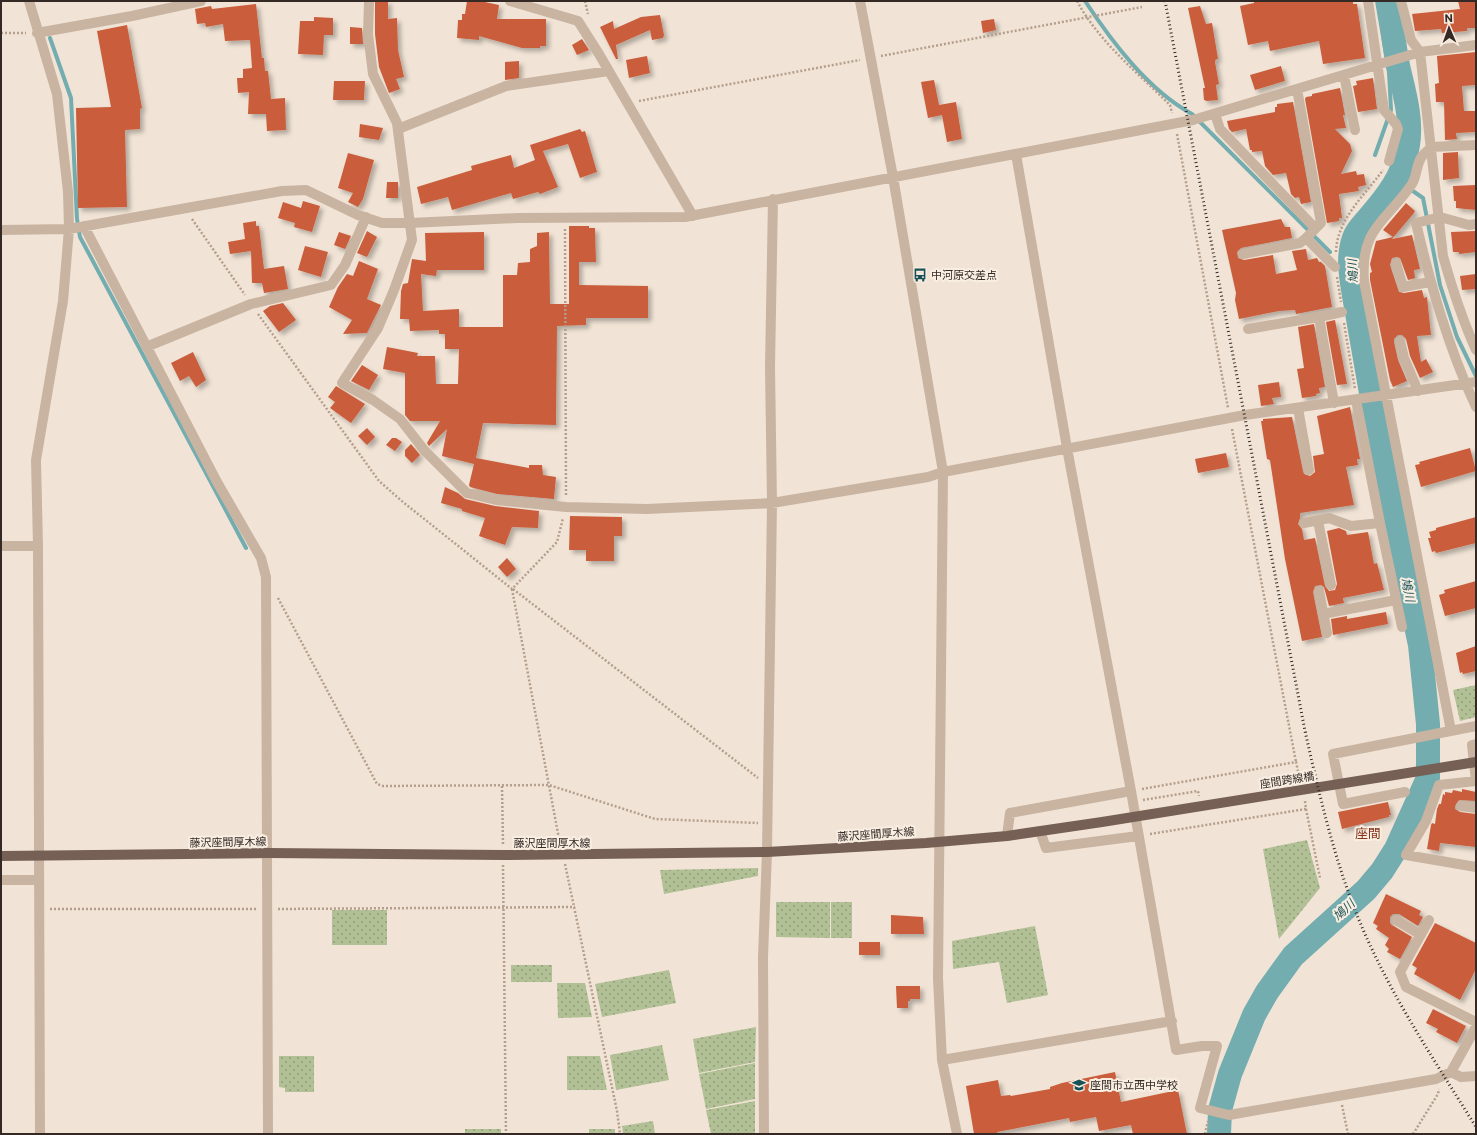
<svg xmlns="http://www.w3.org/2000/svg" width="1477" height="1135" font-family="Commissioner,'Noto Sans JP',sans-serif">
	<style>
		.green { fill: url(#green-dots) }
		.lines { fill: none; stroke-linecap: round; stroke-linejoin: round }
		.stream { stroke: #74adaf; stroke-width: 4 }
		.river { stroke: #74adaf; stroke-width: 24 }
		.building { fill: #ca5d3b; filter: url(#shadow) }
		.path { stroke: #b59e8c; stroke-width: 2.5; stroke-dasharray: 2 2; stroke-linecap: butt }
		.minor { stroke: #c9b4a2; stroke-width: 10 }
		.major { stroke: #766055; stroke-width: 10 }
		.rail { stroke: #342925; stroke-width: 3; stroke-dasharray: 1 3; stroke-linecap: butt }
		.labels { text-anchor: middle; stroke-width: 4; stroke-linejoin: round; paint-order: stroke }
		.poi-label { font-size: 11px; fill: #342925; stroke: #f9eee2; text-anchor: start }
		.street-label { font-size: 11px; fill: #342925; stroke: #f9eee2 }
		.water-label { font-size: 12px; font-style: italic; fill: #195256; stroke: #f9eee2 }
		.quarter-label { font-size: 13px; fill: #85341b; stroke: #f9eee2 }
	</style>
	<defs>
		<pattern id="green-dots" width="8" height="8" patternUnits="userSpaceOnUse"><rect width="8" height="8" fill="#b2c096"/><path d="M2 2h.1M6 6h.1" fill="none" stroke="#929c7a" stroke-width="1.8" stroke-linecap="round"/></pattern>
		<filter id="shadow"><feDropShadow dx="3.5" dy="3.5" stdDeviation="2" flood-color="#0004"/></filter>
	</defs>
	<rect width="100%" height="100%" fill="#f1e4d6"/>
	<path class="green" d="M1476,685v32l-16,4 -7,-31z
		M1307,840l13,48 -41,51 -16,-90z
		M758,868v8l-94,18 -4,-24z
		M776,902h54v36l-54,-1z
		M831,902h21v36h-21z
		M387,910v35h-55v-35z
		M1035,926l13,69 -41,8 -8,-41 -46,7 -1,-28z
		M511,965h41v17h-41z
		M669,970l7,33 -74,14 -7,-33z
		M557,983h28l7,34 -34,1z
		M756,1027l-1,35 -56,11 -6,-34z
		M662,1045l7,35 -53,10 -6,-35z
		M279,1056h35v36h-29v-4l-6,-1z
		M567,1056h33l7,34h-40z
		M755,1063v36l-49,10 -7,-35z
		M755,1101v33h-44l-5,-24z
		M653,1121l2,13h-32l-1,-8z
		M465,1129h36v5h-36z
		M589,1129h26v5h-26z"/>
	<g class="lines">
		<path class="stream" d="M1085,1c27,41 63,89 107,113l138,138
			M50,38l21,60 6,121 3,18 166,311
			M1375,155l16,-45 -2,-38 -12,-71
			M1397,180l26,18 17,87 17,52 19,39
			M1343,264l8,7"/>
		<path class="river" d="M1219,1134l1,-24 10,-36 24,-59 13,-23 26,-36 73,-66 16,-19 14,-22 32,-71v-54l-8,-79 -28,-132 -38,-217c-3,-19 -7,-39 0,-58 3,-9 10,-14 16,-22 18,-21 34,-41 38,-71 4,-25 -3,-50 -9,-75 -5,-22 -7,-46 -10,-69"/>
	</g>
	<path class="building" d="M375,1h13v18l9,-1 1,32 6,27 -8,2 4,10 -11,4 -10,-26 -4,-33z
		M467,1h13l19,4 -2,14h49v27h-6v2h-18l-43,-12v4l-22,-2 1,-18h4v-6h3z
		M1254,1h99v3h4l8,54 -42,6 -4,-23 -49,10 -2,-10 -20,4 -8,-39 14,-3z
		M1458,1h17l1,27h-9v3l-25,2 -1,-4 -26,2 -3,-17 48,-5z
		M256,4l6,54h2l1,13h3l3,28 14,-1 1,32 -19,1 -1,-17h-18l1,-22 -11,1 -1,-15h6v-9l9,-1 -2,-28 -25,1 -2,-17 -17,3 -1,-4 -8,1 -2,-15 16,-3 1,3z
		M1200,6l6,18 6,-1 6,36h-2l-1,3 4,22 -3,1 2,15 -11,1 -3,-1 -1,-12h2l-17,-80z
		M660,15l4,20 -1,3 -11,2 -2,-10 -34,15 2,14h-2l-16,-32 13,-6 1,8 27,-12z
		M314,17l19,1v17h-9l-1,20 -25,-1 2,-33h14z
		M994,19l2,11 -13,3 -2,-12z
		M127,25l15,83 -2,1v20l-15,1 2,77 -49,1 -2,-100 35,-1 -14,-76z
		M350,27l12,1 1,16h-13z
		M582,39l7,11 -12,5 -5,-10z
		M1476,52v33l-14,1 2,25h12v21l-20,1 1,6 -12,1 -1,-38h-8l-1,-18 4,-1 -2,-27z
		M647,56l3,17 -21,5 -3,-18z
		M519,61v17l-14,2v-18z
		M1281,66l4,15 -30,9 -5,-15z
		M1373,78l4,31 -19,3 -5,-26 4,-1 -1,-4z
		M934,80l5,25 17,-3 6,37 -15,3 -5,-27 -14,3 -7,-36z
		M334,81h31l-1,19h-31z
		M1340,88l5,27h-2l3,13 -11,1 15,15 2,7 -11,23 15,-3 1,4 7,-1 2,11 -8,2 1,4 -20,3 3,24h-3v3l-12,2 -22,-124 1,-2 6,-1v-2z
		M1293,102l18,100 -10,2 -2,-7 -4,1 -4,-4 -5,-21 -13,2 -8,-9 -3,-15 -10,1v-2h-2l-4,-21 -14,3 -3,-3 -2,-8 48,-9v-5h2v-3z
		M360,124l23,4 -4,12 -20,-3z
		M580,129l2,3 3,-1 12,41 -17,6 -12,-34 -25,7 15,36 -18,7 -2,-2 -25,7 -2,-6 -59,17 -4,-13 -27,7 -4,-17 55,-17 -1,-4 40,-11 3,13 21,-8 -5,-15z
		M1458,152l1,26 -16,2v-27z
		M348,153l26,7 -11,39 -5,8 -10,-5 5,-9 -15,-5z
		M387,182h11v16h-12z
		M1476,185v25l-20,-2v-7h-2l-1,-15z
		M303,201l17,5 -8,26 -18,-5 1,-4 -17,-5 5,-16 18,6z
		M1406,203l9,8 -1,2 -22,26 20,-4 8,34 -6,1 1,8 -7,2 -8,-22 -3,-1 -5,1 -2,7 9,27 5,1 18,-3 2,8 3,-1 4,38 -14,1 4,26 5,-3 7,13 -13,6 -10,-22 -4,-17 -4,-4h-4l-4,4v3l4,18 9,21 -14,6 -3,-7 -20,-100v-7l2,-1 -2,-8 6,-23 17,-4 -10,-7z
		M1281,219l4,8h5l2,11 -51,10 -4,4 1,6 6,2 29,-5 3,19 21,-4 -5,-19 14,-2 2,11 9,-2 2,4h2l4,4 7,41 -36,7 -1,-4 -16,1 -40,8 -4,-19 1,-7 -14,-63z
		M256,221v5h3l5,43 20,-3 4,23 -24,4 -2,-10h-10l-1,-32 -21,3 -2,-12 17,-3 -2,-16z
		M569,226h20v2h6l1,34h-17v23l69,1v32h-62v7l-29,1 -1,99 -73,-2 -7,35 53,10v-3h13l1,10 13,2 -2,22 -57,-5 -27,-7 -1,-2 5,-21 -32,-8 5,-27 -18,17 -2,-3 13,-22h-30l-5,-6v-42l-22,-4 4,-22 31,6 -1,3h18l1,28h22l1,-35h-14v-15h-6v-4l-29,1 -1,-12h-9l1,-28 2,-7 5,-1 4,-24 14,2 -1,-28 59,-1v38h-47l-1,6 -15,-2 2,37 36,-2v18h44v-52h14l1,-12 12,-1v-13l7,-3v-13l12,-1 1,72h19z
		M367,231l10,6 -10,20 -10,-4z
		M1476,231v21l-17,2v-2h-6l-2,-20z
		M339,232l12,4 -6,13 -11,-4z
		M305,246l23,6 -7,25 -23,-7z
		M359,261l19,8 -11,30 14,6 -14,28 -24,1 9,-14 -23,-13 9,-20 9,-13 6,2z
		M1476,274v15l-14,1 -2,-14z
		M283,303l13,17 -17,12 -16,-21 7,-5z
		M1335,320l12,64 -10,1 -11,-63z
		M1314,324l11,63 -6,1 1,5 -4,1v2l-14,2 -5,-29 7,-1 -6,-41z
		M193,352l13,28 -10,7 -7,-11 -9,5 -9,-18z
		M362,365l16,10 -9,15 -18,-9z
		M1279,382l2,15 -9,1 2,6 -13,2 -3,-21z
		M336,386l29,18 -14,19 -21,-15 5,-6 -7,-5z
		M1350,407l10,52h-3l1,6 -12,2 8,38 -54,8v5l-2,6 4,5 2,11 11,-2 10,48 4,5 6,-1 2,-6 -10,-53 12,-3 7,3 1,4 21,-3 6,32 3,-1 7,27 -41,8 1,5 -15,3 -5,-19 -3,-2 -6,1 -2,6 9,45 -20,4 -17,-82 -15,-99 -3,-1 -6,-38h2v-2l29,-2 11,54 1,3 6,2 5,-4 -2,-16 11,-2 -7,-38z
		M367,428l8,9 -8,8 -9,-9z
		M392,438h4l6,4 -7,9 -9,-6z
		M411,444l9,11 -8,8 -7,-7v-6z
		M1470,448l6,23 -55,16 -6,-22 5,-1 -1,-2z
		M1226,453l3,14 -31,6 -3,-14z
		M445,487l13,6 7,6 30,7 44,5 -1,17 -26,-1 -7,18 -26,-9 6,-18 -23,-7v-2l-21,-6z
		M570,516l52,1v19h-8v25h-28v-11h-17z
		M1476,517v26l-40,10 -1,-2 -3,1 -4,-14h3l-2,-6 7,-2v-2z
		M507,558l9,11 -9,8 -9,-10z
		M1476,581v27l-31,8 -6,-21 6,-2 -1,-3z
		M1386,612l2,12 -55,11 -2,-16 16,-3v3z
		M1476,646v25l-13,3 -1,-2 -2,1 -4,-20z
		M1462,789l14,3v9l-17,-1 -4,6v3l5,3 16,2v33l-36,-4 -1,8 -12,-2 4,-24 1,-2 3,1 2,-15 2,-5h2l2,-10 2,1v-3l7,1 1,-3 9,2z
		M1388,802l3,13h-2v2l-47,12 -4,-17z
		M1386,894l35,17 -2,4 4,2 -5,9 -19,-12h-6l-3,3v6l2,2 20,12 -12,22 -13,-7 2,-3 -4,-4 4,-7 -13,-9 2,-3 -5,-3z
		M891,915l32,2 1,17h-33z
		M1435,923l41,20v26l-16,31 -46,-26 3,-6 -5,-3z
		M859,942h21v13h-21z
		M896,986h24v13h-10v2h-2v7h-11z
		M1433,1009l33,17 -9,17 -21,-11 2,-3 -12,-6z
		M1115,1072l6,30 57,-12 9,44h-54l-2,-9 -32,6 -3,-14 -26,5 -1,-4 -72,14 1,2h-24l-8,-48 32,-6 3,16 9,-1 1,1 39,-7v-2l12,-4z"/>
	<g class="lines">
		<path class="path" d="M585,1l3,13
			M1077,1c22,41 61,72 93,104l2,8
			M1,33h25
			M881,56l261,-49
			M639,101l221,-41
			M1177,134l51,274
			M192,219l53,76
			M565,229l1,267
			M1336,252c1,-33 29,-57 47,-82
			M1337,277l4,25
			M258,314l121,167 24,21 109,87 45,-47 6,-24
			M1344,323l11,66
			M1232,429l64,333
			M512,589l48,255
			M513,589l245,189
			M278,598l99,186 6,2 166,-1 106,34 103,4
			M502,786l1,58
			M1142,789l154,-27 4,18
			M1143,800l55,-9 1,5
			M1306,809l14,69
			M1150,834l156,-25 -1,-8
			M565,864l52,247 3,23
			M503,865l3,269
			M50,909h207
			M278,909l297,-2
			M1342,1105l6,29
			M1205,1134l3,-13
			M1413,1134l25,-40 1,-5"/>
		<path class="minor" d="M29,1l28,93 11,98 1,37 -6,72 -27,159 2,86 2,588
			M369,1l-1,33 5,40 24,49 15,117 -18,50 -16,38 -36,55 31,17 27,19 25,32 42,42 29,7 70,7 81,2 125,-6 156,-26 15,-5 302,-57 231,-33
			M510,1l68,20 21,33 94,162
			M860,1l33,176 50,295 -5,506 4,82 15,74
			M1368,1l16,109 12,14 2,5 -9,32
			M1401,1l10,39 9,12 23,204c9,32 19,63 33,94
			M37,33l95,-17 69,-15
			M1344,75l11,55
			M1297,89l24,134 -15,15 29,29
			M1215,114l5,15 95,99
			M398,129l108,-43 103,-15
			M1016,154l51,294 64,343 45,259 26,-4h15l-17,62 29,7 207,-36 15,-7 10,5 15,-1
			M1476,224l-7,1 -29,-8 -24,6c15,63 32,124 60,184
			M84,226l133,256 44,76 5,19 2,557
			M1,230l68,-1 213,-38 24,-1 52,25 24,8h28l107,-5 168,-1 508,-97 227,-68 56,-7
			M1243,254l57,-11 6,-5
			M1396,263l7,24 27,-5
			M1319,317l23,-5
			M1248,329l71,-12 15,86
			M1400,341l4,17 14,33
			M146,347l105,-43 80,-19 14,-20 21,-48
			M1298,408l11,62
			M1318,521l13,64
			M1304,523l25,-5 22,8 29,-3 -24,-123
			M1380,523l22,104
			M1,546h37
			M1319,591l8,42
			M1323,614l73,-14
			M1451,731l-87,-450c-4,-53 22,-59 48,-97 5,-8 4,-18 9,-26 2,-4 7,-7 10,-11l45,-2
			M1476,744l-4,1 4,36
			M1476,781l-37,4 -13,36 -20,34 70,12
			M1405,792l-62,12 -10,-50 143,-28
			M1461,806l15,2
			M1040,831l6,17 92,-12
			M1007,836l3,-23 121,-22
			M1,880h38
			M1396,920l25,15
			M1429,920l-29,52 6,15 70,35
			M942,1060l230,-39
			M1451,1072l25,-45
			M764,1134l-1,-177 4,-105 5,-349 -2,-136 3,-168"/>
		<path class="major" d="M1,856l267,-3 235,2 264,-3 159,-9 81,-7 95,-14 374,-60"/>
		<path class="rail" d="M1165,1l140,730c14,62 28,124 52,184 30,75 76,143 119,212"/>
	</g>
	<defs>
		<g id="bus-bare" transform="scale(1.08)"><path d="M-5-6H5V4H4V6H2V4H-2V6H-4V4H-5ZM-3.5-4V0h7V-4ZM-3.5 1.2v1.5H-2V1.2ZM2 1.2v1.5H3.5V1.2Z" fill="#195256" stroke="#f9eee2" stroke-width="2.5" paint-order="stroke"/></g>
		<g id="school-bare" transform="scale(1.08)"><path d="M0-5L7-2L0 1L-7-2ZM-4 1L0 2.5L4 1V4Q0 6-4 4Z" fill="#195256" stroke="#f9eee2" stroke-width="2.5" paint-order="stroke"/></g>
	</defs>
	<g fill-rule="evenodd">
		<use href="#bus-bare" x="920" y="275"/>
		<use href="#school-bare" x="1079" y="1085"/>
	</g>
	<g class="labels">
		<g class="poi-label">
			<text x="931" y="279">中河原交差点</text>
			<text x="1090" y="1089">座間市立西中学校</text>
		</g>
		<g class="street-label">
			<text transform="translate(1287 780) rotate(-9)" y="4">座間跨線橋</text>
			<text transform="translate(876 834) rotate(-4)" y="4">藤沢座間厚木線</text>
			<text transform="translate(228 842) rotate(-1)" y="4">藤沢座間厚木線</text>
			<text x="552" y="847">藤沢座間厚木線</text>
		</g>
		<g class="water-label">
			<text transform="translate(1353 271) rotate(-94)" y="4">鳩川</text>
			<text transform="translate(1408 590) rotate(78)" y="4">鳩川</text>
			<text transform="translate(1344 910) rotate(-43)" y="4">鳩川</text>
		</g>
		<g class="quarter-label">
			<text x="1368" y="838">座間</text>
		</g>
	</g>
	<rect width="1477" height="1135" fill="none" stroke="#342925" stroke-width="4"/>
	<g transform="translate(1449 28) rotate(358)" stroke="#f9eee2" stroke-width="3" paint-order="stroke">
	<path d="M0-3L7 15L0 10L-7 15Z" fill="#342925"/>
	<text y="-6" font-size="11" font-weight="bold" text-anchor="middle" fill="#342925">N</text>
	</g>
</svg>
